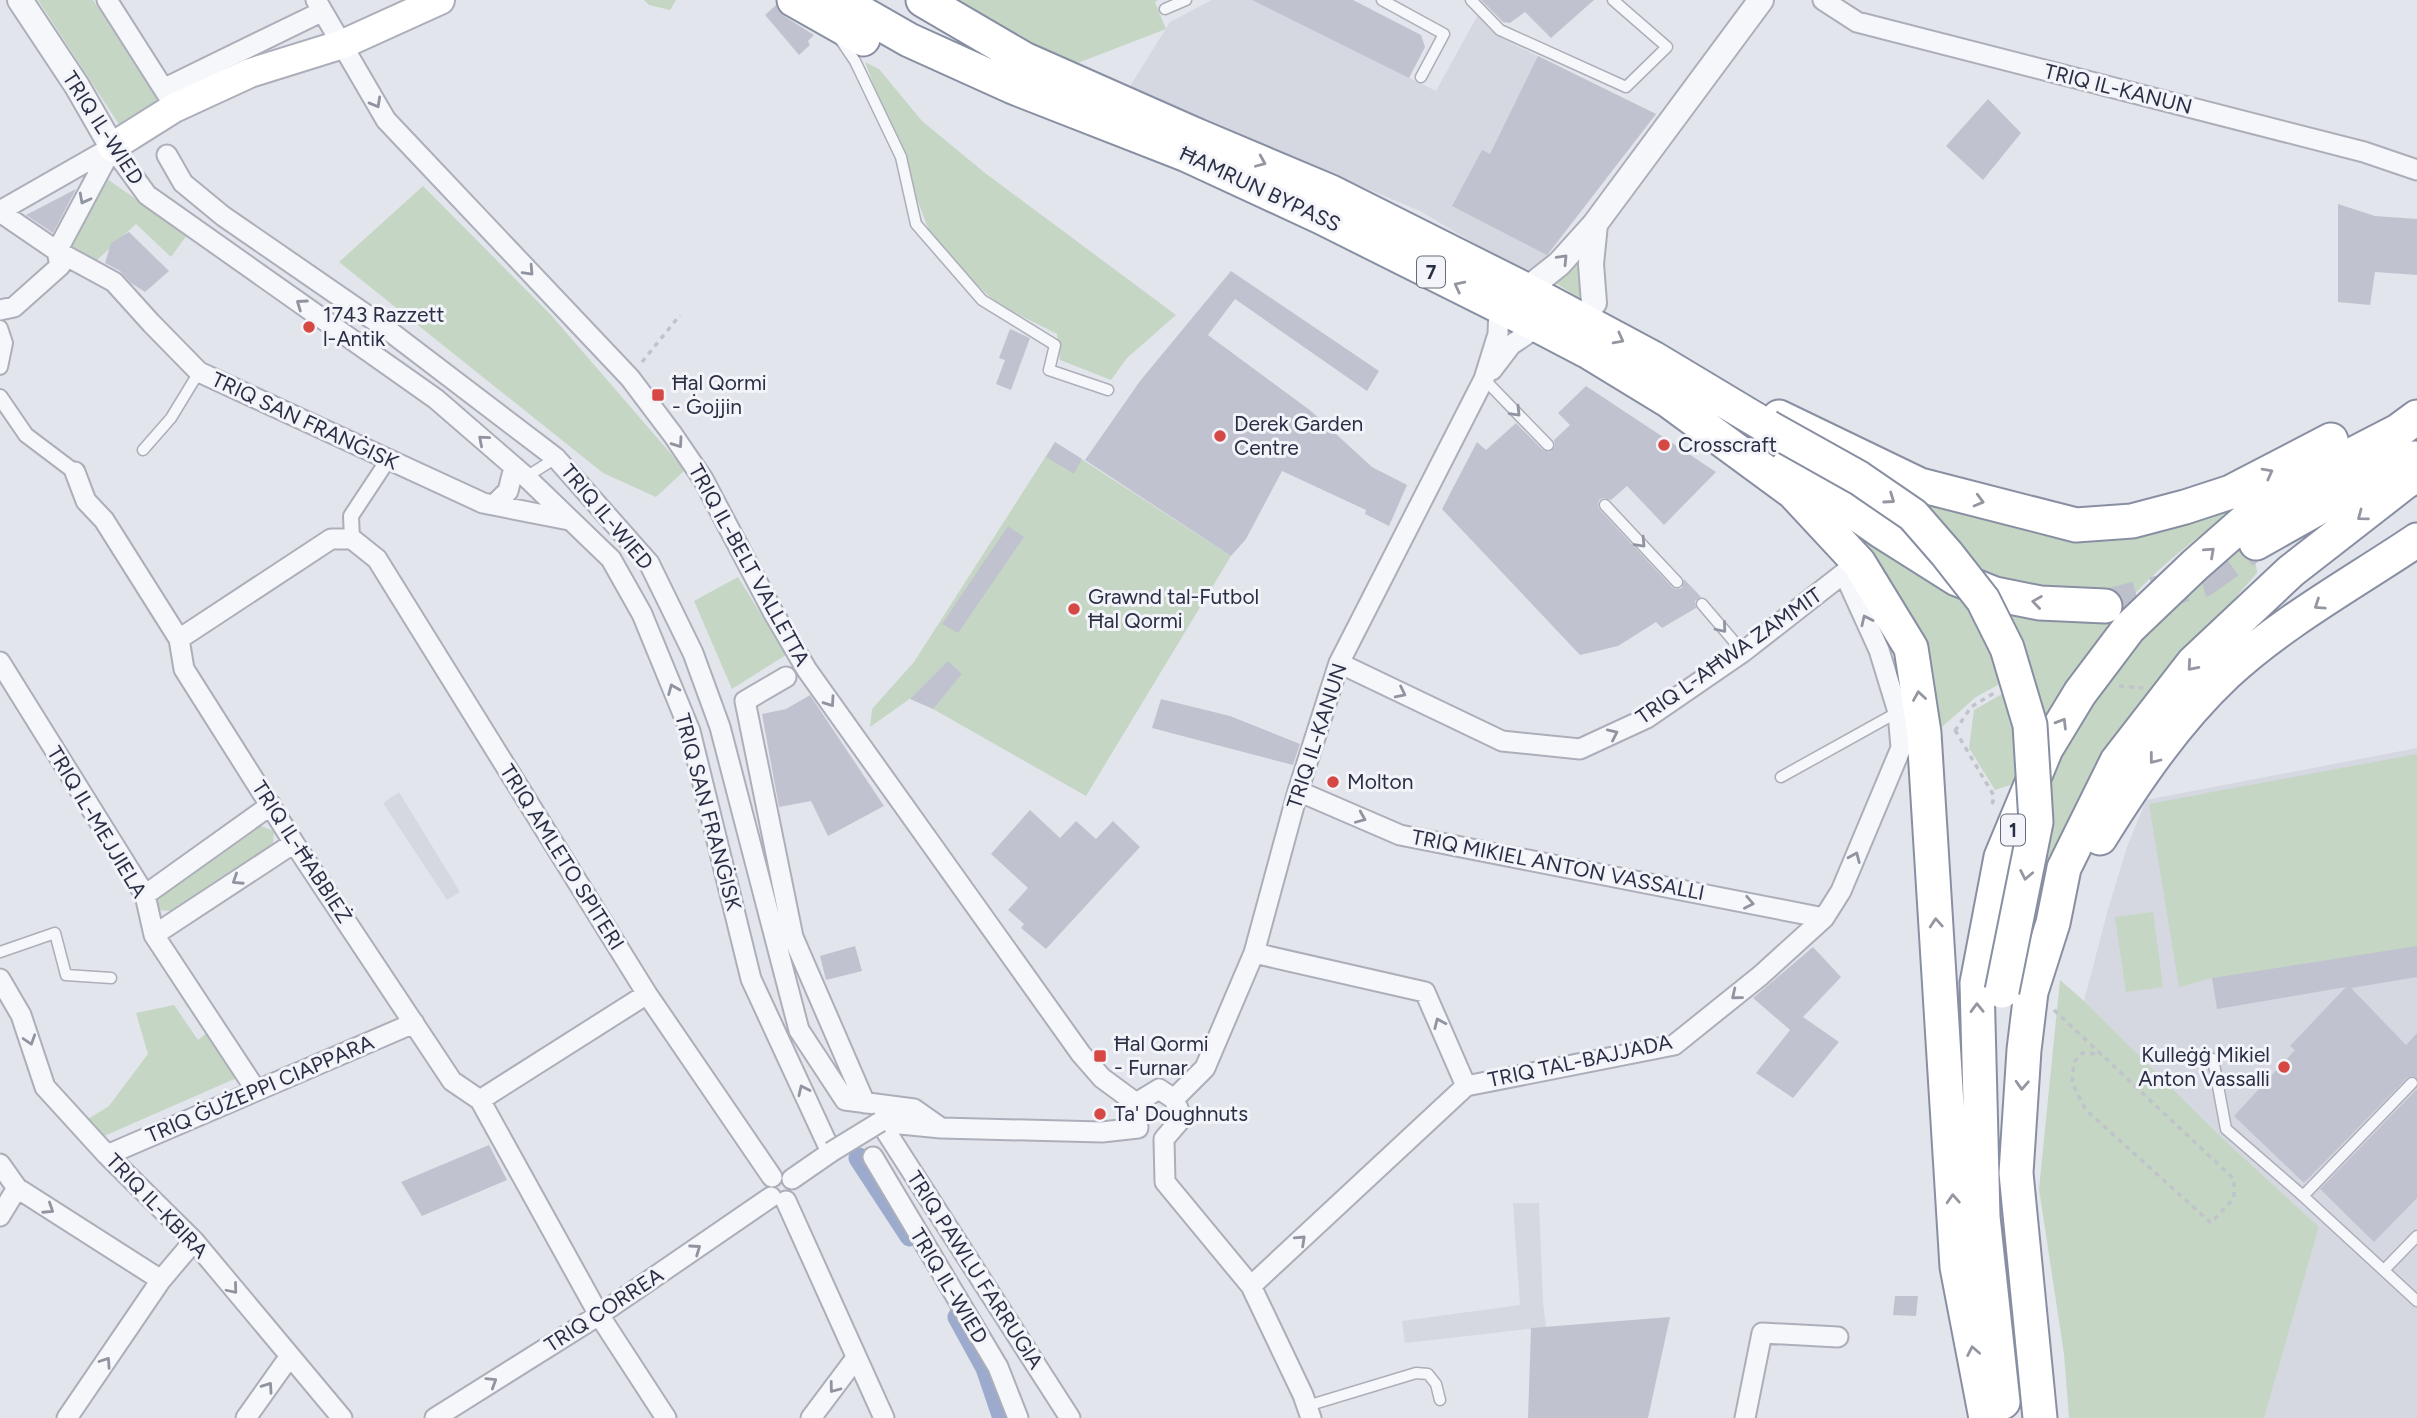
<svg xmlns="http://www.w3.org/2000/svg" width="2417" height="1418" font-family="Figtree,sans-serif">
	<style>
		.built { fill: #d5d7e1 }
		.green { fill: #c5d6c4 }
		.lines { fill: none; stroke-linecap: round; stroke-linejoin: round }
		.canal { stroke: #9cabcd; stroke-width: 21 }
		.building { fill: #c0c3cf }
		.trunk-tunnel { stroke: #bec1cb; stroke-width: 33; stroke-dasharray: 33 17; stroke-linecap: butt }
		.service-casing { stroke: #acaeba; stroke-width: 13 }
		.pedestrian-casing { stroke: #acaeba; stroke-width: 18 }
		.minor-casing { stroke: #acaeba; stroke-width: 23 }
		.tertiary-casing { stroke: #acaeba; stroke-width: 28 }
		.secondary-casing { stroke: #acaeba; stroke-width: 32 }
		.trunk-casing { stroke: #898fa3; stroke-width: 37 }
		.path { stroke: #c1c3cb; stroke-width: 3.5; stroke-dasharray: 5 5; stroke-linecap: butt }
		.service { stroke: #f6f7fa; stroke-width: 10 }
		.pedestrian { stroke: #f6f7fa; stroke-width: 14 }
		.minor { stroke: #f6f7fa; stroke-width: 19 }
		.tertiary { stroke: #f6f7fa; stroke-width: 24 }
		.secondary { stroke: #fff; stroke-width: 28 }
		.trunk { stroke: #fff; stroke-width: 33 }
		.minor-bridge-casing { stroke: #acaeba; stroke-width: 23; stroke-linecap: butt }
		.trunk-bridge-casing { stroke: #898fa3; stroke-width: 37; stroke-linecap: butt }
		.minor-bridge { stroke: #f6f7fa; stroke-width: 19 }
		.trunk-bridge { stroke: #fff; stroke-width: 33 }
		.oneway { stroke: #9093a0 }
		.oneway2 { stroke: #9497a2 }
		.poi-dot { fill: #d64843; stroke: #f3f4f9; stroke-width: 2.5 }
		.labels { text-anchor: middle; stroke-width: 6; stroke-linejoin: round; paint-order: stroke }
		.shield { fill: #f3f4f9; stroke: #666a7b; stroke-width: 2 }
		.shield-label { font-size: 19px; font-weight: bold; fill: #2a2f45 }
		.street-label { font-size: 21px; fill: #2a2f45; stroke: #f3f4f9 }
		.poi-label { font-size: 21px; fill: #2a2f45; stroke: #f3f4f9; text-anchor: start }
	</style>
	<rect width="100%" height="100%" fill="#e3e5ec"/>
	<path class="built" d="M1212,0h40l184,91 44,-80 21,27 155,76 -119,155 -17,1 -100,-59 -291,-123 41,-66z
		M2417,748v670h-153l55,-191 -102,-94 -133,-132 23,-88 20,-66 19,-47z
		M399,792l61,100 -13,8 -64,-97z
		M1513,1203h26l4,99 3,25 -141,16 -3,-22 118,-16z"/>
	<path class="green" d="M38,0h55l65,101 -38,25z
		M644,0h32l-6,10 -21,-5z
		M933,0h225l-3,2 11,27 -91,35 -4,10z
		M865,62l14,7 43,52 63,52 191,142 -49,43 -16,22 -51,-20 -3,-26 -59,-30 -45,-41 -25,-35z
		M103,176l84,59 -16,22 -35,-33 -41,38 -31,-16z
		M423,186l128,129 134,155 -29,27 -53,-24 -264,-211z
		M1580,248l5,54 -29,-19z
		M1055,442l176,114 -145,240 -153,-87 -22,-11 -41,29 2,-18 42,-47z
		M2291,472c-61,42 -128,84 -174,143 -28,35 -49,77 -72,115l-134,-232 148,33z
		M1829,507l143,95 33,79 -29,16 -41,36z
		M2252,531l5,42 -101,116 -106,174 -12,33 12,-125 38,-69 49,-65z
		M738,577l48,78 -54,34 -38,-88z
		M2009,690l14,74 -10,20 -18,6 -26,-42 5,-38z
		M2417,754v203l-205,21 -33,9 -30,-183z
		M258,825l16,6 -1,14 -100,66 -17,-1 -1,-12z
		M2153,912l10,75 -37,5 -11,-75z
		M2060,980l24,21 133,132 102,94 -55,191h-195l-5,-64 -25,-165z
		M174,1005l24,35 10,-8 31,45 -135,59 -7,-3 -9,-14 21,-13 39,-52 -12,-41z"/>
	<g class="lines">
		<path class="canal" d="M859,1158l51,78
			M958,1317l28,51 17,50"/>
	</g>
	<path class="building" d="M1252,0h101l68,35 4,12 -16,31z
		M1481,0h113l-43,38 -26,-26 -15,11 -7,-1z
		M776,5l8,11 30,19 -6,6 2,4 -11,10 -34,-40z
		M1538,56l118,58 -109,141 -95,-49 30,-56 8,4z
		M1988,99l33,34 -38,47 -37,-34z
		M76,189l-23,44 -27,-18z
		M2338,204l37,12 42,3v56l-42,-3 -5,33 -32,-3z
		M129,232l40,39 -24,21 -14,-9 -11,-12 -15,-8 6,-20z
		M1231,271l148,100 -12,20 -132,-92 -27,36 103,76 61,56 35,18 -18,41 -24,-12 1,-4 -84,-39 -36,68 -15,17 -146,-96 55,-79z
		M1010,329l20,9 -19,52 -15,-6 9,-24 -6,-2z
		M1586,386l130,86 -52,53 -37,-39 -16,14 -7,-2 -5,2 -1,6 2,4 72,77 4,2 6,-1 2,-9 17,18 -6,4 1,7 -34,20 -6,-6 -38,24 -38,9 -138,-146 35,-67 9,8 30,-27 27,27 7,2 5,-6 -1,-6 16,-15 -12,-12z
		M1055,442l27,17 -8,15 -28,-17z
		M1008,526l16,11 -66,96 -16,-9z
		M948,661l14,13 -29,35 -23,-10z
		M810,695l74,111 -56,30 -17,-35 -32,6 -17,-93 24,-5z
		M1161,699l69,17 70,28 -7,21 -141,-37z
		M1030,810l30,28 16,-17 20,18 17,-18 27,26 -94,102 -25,-21 3,-4 -16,-14 20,-22 -37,-34z
		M855,946l7,25 -36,9 -6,-24z
		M2417,946v31l-66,11 55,57 11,-12v45l-6,-2 -4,2 -103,105 -70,-67 61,-66 -5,-4 56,-59 -129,22 -5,-31z
		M1813,947l28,30 -38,40 36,25 -46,56 -37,-25 34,-43 -37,-32z
		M2417,1089v109l-43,44 -54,-53z
		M489,1145l18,35 -85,36 -21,-34z
		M1895,1296h23l-2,20 -23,-1z
		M1670,1317l-22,101h-120l3,-90z"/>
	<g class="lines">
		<path class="trunk-tunnel" d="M2105,606l97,-25 54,-38"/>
		<g class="service-casing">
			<path id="service" d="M1382,0l62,34 -23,43
				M1471,0l29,30 126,57 41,-40 -54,-47
				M1165,9l21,-9
				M840,39l15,22 46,96 15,67 66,76 73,45 -6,25 59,20
				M1484,379l64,66
				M143,450l28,-32 28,-46
				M526,477l30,-19
				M1605,505l72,77
				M1702,604l41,48
				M1781,777l117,-65
				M0,952l55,-19 11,42 45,3
				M2213,1059l13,70 77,67 114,105
				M2303,1196l109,-113
				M2384,1270l33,-34
				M1307,1406l109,-33 12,1 8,10 4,16"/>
		</g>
		<g class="pedestrian-casing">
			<path id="pedestrian" d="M0,328l5,15 -5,24
				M0,397l26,38 49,37
				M352,539l-1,-23 37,-56"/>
		</g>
		<g class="minor-casing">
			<path id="minor" d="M107,0l63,99
				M316,0l70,120 244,258 43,57 30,44 70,133 34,58 274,384 21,24 34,25 2,25
				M1823,0l34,22 507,130 53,18
				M165,88l156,-76
				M112,147l35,48 289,204 90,78 85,82 31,55 48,117 61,248 80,173 -39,27
				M167,155l16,28 40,33 161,111 172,131 93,105 44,90 27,74 79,303 46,70 69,9 27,19
				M0,211l112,-64
				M0,212l57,39 57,31 37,41 48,49 284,131 86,17
				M57,251l55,-103
				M0,310l14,-3 46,-41 -3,-15
				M1492,370l19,-25 28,-19
				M75,472l11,29 18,19 75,119 5,30 110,174 158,238 28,19 119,215 67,103
				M494,505l14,-14 6,-24
				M179,639l152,-100h21l25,20 270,435 125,183
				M0,662l145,233 9,40 102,155
				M786,677l-41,24 48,236 72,166
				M1298,791l102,44 424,83
				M145,895l126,-90
				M154,935l140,-92
				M1254,953l171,39 41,94
				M0,979l21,36 24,72 62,68 87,86 148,177
				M1174,1099l31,-31 49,-115 44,-162 41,-128 145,-284 14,-45 1,-28
				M480,1100l167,-106
				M1136,1103l23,-14 15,10 8,19 -18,21 1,43 86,104 52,109 8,23
				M880,1122l190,296
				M880,1122l61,6 161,4 36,-4
				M107,1155l307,-132
				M873,1157l125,210 20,51
				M0,1164l17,24 144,92
				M786,1201l98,217
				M0,1216l17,-28
				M1251,1286l215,-200 208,-41 86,-69 64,-58 17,-27 60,-143 -3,-36 -19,-62 -35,-77 -101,79 -96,66 -67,31 -78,-8 -163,-78
				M67,1418l94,-138 33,-39
				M246,1418l44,-62
				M435,1418l164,-103 172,-118
				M811,1418l45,-60
				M1745,1418l17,-85 76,4"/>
		</g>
		<g class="tertiary-casing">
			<path id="tertiary" d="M20,0l57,86 35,61
				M1526,290l33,-26 36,-40 166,-224
				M1594,303l-3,-39 4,-40"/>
		</g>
		<g class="secondary-casing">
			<path id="secondary" d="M112,147l62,-39 76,-35 93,-29 97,-44"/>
		</g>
		<g class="trunk-casing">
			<path id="trunk" d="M794,0l69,39
				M839,0l70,40 104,47 174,68 134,62 218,109 48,25 82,50 124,91 66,71 52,85 13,85 33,534 29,151
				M923,0l101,59 174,77
				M1191,133l140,59 195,98 127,68 115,69
				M1779,417l141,68 156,40 56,-4 53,-14 46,-15 100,-52
				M1788,466l93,65 76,48 38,15 45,9 65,3
				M2256,543l139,-78 19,-7
				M2100,838c36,-58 76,-117 126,-164 56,-52 127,-91 191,-134
				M2003,1402l-20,-185 -6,-234 24,-126 45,-108 34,-56 49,-65 66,-63 50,-44 62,-43 91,-47 19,-14
				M2040,1418l-24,-245 8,-123 7,-58 22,-69 11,-55 53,-107 76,-98 98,-92 113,-88 13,-8"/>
		</g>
		<path class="path" d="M642,362l38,-47
			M2119,686l24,2
			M1955,730l39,66 -2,9
			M1955,731l16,-24 23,-14
			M2054,1010l180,169v19l-23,25 -125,-113 -14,-27 2,-21 8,-9 20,1"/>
		<use href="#service" class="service"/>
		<use href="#pedestrian" class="pedestrian"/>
		<use href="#minor" class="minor"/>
		<use href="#tertiary" class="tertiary"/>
		<use href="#secondary" class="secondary"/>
		<use href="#trunk" class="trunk"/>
		<g class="minor-bridge-casing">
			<path id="minor-bridge" d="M831,1152l49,-30"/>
		</g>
		<g class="trunk-bridge-casing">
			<path id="trunk-bridge" d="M1768,427l91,51 54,37 34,39 36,46 24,48 23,77 6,97 -34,169"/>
		</g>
		<use href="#minor-bridge" class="minor-bridge"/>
		<use href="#trunk-bridge" class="trunk-bridge"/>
	</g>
	<defs><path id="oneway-chevron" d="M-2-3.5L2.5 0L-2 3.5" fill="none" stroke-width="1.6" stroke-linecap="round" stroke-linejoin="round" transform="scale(1.75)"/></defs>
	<g class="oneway">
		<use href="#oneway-chevron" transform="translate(376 103) rotate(61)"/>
		<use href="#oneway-chevron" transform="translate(84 199) rotate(118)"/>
		<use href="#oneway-chevron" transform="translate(1563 259) rotate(-46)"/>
		<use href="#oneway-chevron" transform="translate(529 271) rotate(47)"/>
		<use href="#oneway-chevron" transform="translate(301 304) rotate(-145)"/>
		<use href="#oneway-chevron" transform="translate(1516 412) rotate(46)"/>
		<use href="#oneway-chevron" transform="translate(483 440) rotate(-139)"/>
		<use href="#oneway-chevron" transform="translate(678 443) rotate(55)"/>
		<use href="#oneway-chevron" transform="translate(1641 543) rotate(47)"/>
		<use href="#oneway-chevron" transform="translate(1866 620) rotate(-115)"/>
		<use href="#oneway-chevron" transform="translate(1722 628) rotate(50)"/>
		<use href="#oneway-chevron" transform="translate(673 689) rotate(-112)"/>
		<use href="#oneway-chevron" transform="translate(1401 693) rotate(26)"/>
		<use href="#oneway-chevron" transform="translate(830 702) rotate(55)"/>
		<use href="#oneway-chevron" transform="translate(1613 734) rotate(-25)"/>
		<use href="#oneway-chevron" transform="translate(1361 818) rotate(23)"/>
		<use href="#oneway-chevron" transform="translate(1855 857) rotate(-67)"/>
		<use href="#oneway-chevron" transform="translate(237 880) rotate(147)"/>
		<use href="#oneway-chevron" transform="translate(1749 903) rotate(11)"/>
		<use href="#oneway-chevron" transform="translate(1736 995) rotate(141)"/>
		<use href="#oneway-chevron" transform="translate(1439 1023) rotate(-114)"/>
		<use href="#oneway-chevron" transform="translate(30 1040) rotate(72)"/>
		<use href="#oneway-chevron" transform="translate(803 1090) rotate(-115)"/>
		<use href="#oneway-chevron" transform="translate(49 1209) rotate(33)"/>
		<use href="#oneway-chevron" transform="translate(1301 1240) rotate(-43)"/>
		<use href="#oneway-chevron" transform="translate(696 1249) rotate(-35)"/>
		<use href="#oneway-chevron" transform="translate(233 1289) rotate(50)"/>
		<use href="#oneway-chevron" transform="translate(106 1362) rotate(-56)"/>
		<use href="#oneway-chevron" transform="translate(492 1382) rotate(-32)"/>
		<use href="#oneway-chevron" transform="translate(268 1387) rotate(-55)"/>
		<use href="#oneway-chevron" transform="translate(834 1388) rotate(127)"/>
	</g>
	<g class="oneway2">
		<use href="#oneway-chevron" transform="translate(1261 162) rotate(23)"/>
		<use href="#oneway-chevron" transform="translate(1459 286) rotate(-153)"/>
		<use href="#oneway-chevron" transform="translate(1619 339) rotate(28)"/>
		<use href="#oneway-chevron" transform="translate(2268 473) rotate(-28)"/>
		<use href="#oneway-chevron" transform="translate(1890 499) rotate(35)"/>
		<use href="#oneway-chevron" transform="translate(1979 501) rotate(15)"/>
		<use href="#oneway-chevron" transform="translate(2362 516) rotate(143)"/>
		<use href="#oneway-chevron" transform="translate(2210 552) rotate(-42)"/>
		<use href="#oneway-chevron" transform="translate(2037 602) rotate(-172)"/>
		<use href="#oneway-chevron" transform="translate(2319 605) rotate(146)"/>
		<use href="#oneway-chevron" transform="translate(2192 666) rotate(131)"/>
		<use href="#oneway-chevron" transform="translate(1919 696) rotate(-99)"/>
		<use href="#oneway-chevron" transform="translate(2062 723) rotate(-59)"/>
		<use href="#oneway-chevron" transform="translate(2154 759) rotate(128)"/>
		<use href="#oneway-chevron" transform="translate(2026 875) rotate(101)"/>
		<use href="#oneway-chevron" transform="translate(1936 923) rotate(-94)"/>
		<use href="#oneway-chevron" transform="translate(1977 1008) rotate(-91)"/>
		<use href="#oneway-chevron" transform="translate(2022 1085) rotate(93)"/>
		<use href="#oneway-chevron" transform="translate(1953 1199) rotate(-93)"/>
		<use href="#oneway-chevron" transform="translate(1973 1351) rotate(-101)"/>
	</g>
	<g class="poi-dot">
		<circle cx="309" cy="327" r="7"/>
		<rect x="651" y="388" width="14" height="14" rx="3.5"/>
		<circle cx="1220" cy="436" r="7"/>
		<circle cx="1664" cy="445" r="7"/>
		<circle cx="1074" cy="609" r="7"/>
		<circle cx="1333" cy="782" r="7"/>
		<rect x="1093" y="1049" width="14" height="14" rx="3.5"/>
		<circle cx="2284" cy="1067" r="7"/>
		<circle cx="1100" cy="1114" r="7"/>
	</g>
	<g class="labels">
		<g class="shield">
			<rect x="1417" y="256.5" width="28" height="31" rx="5"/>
			<rect x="2001" y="814.5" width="24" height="31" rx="5"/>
		</g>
		<g class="shield-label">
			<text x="1431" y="279">7</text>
			<text x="2013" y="837">1</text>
		</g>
		<g class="street-label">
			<text transform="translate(2118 89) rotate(14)" y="7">TRIQ IL-KANUN</text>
			<text transform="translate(103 128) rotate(57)" y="7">TRIQ IL-WIED</text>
			<text transform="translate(1260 189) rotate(25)" y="7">ĦAMRUN BYPASS</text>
			<text transform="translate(305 421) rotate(25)" y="7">TRIQ SAN FRANĠISK</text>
			<text transform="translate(607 517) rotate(50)" y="7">TRIQ IL-WIED</text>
			<text transform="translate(749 565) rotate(61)" y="7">TRIQ IL-BELT VALLETTA</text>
			<text transform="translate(1729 656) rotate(-35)" y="7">TRIQ L-AĦWA ZAMMIT</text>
			<text transform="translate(1317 736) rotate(-72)" y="7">TRIQ IL-KANUN</text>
			<text transform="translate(708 812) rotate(75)" y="7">TRIQ SAN FRANĠISK</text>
			<text transform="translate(97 822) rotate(59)" y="7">TRIQ IL-MEJJIELA</text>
			<text transform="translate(302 852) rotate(57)" y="7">TRIQ IL-ĦABBIEŻ</text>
			<text transform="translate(562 857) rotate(58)" y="7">TRIQ AMLETO SPITERI</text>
			<text transform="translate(1558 865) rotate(11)" y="7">TRIQ MIKIEL ANTON VASSALLI</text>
			<text transform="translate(1580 1061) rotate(-12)" y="7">TRIQ TAL-BAJJADA</text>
			<text transform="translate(260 1089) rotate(-23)" y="7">TRIQ ĠUŻEPPI CIAPPARA</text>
			<text transform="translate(157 1206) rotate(46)" y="7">TRIQ IL-KBIRA</text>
			<text transform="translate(975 1270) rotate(57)" y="7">TRIQ PAWLU FARRUGIA</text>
			<text transform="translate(949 1286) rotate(59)" y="7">TRIQ IL-WIED</text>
			<text transform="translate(604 1310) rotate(-33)" y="7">TRIQ CORREA</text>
		</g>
		<g class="poi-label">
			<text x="323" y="322">1743 Razzett<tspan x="323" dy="24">l-Antik</tspan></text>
			<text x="672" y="390">Ħal Qormi<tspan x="672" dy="24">- Ġojjin</tspan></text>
			<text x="1234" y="431">Derek Garden<tspan x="1234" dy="24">Centre</tspan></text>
			<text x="1678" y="452">Crosscraft</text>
			<text x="1088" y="604">Grawnd tal-Futbol<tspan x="1088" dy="24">Ħal Qormi</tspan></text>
			<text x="1347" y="789">Molton</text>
			<text x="1114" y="1051">Ħal Qormi<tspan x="1114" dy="24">- Furnar</tspan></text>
			<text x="2270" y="1062" text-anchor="end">Kulleġġ Mikiel<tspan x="2270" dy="24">Anton Vassalli</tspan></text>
			<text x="1114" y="1121">Ta' Doughnuts</text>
		</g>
	</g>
</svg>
